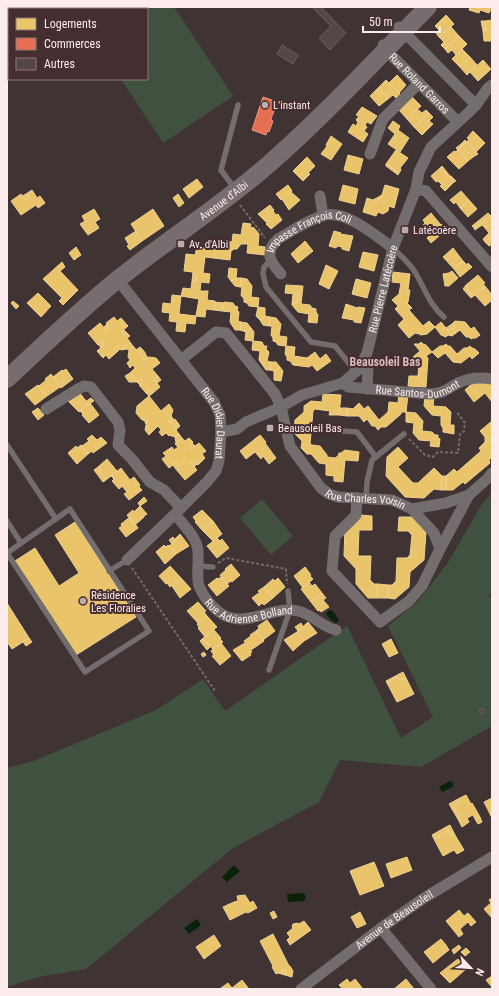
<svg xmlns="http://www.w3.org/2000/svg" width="499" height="996" font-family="'Roboto Condensed',sans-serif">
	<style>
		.green { fill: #41513f }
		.water { fill: #08230a }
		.homes { fill: #e9c46a; stroke: #efd091 }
		.shops { fill: #e76f51; stroke: #ed9480 }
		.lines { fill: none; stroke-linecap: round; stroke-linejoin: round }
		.river { stroke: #08230a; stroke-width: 18 }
		.building { fill: #554648; stroke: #685d5e }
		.path { stroke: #736a6a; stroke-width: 2; stroke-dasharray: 3 2; stroke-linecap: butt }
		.lane { stroke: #746d6d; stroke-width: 5.5 }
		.street { stroke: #746d6d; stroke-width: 11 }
		.primary { stroke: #776d6e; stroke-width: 18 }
		.poi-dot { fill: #baabac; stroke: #462d2f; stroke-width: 1.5 }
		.labels { text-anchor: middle; stroke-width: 4; stroke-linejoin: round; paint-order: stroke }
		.street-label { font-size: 11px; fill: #fcecec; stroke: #462d2f }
		.poi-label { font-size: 11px; fill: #fcecec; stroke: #462d2f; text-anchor: start }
		.neighbourhood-label { font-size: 12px; font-weight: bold; fill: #dbbbbc; stroke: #462d2f }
	</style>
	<rect width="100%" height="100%" fill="#403334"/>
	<path class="green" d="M86,7h88l59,89 -70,47 -42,-64h26v-70h-64z
		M492,493v98l-3,4 3,5v126l-71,41 -81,-7 -21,42 -86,46 -147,121 -47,8 -32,10v-219l24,-6 125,-52 47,-31 22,32 122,-85 54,112 32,-21 -45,-91 30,-25 29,-37 35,-60z
		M262,499l31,37 -22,19 -31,-37z"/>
	<path class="water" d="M329,610l4,1 6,9 -3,3 -5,-3 -5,-6z
		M450,781l3,2v4l-11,5 -3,-5z
		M234,865l6,6 -13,11 -5,-5z
		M304,893l2,4 -2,4 -16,1 -1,-8z
		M197,919l4,6 -12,9 -5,-6z"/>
	<path class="homes" d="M470,7h19l-1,1 3,1 -2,4 -9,-3 -1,3 -10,-3z
		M446,15l8,9 -15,13 -3,-4 3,-3 -4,-4z
		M492,20v21h-8l-1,-10h3l-1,-10z
		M481,21h4l1,10h-3z
		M451,27l8,9 -14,13 -4,-4 3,-3 -5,-5z
		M459,36l8,8 -11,11 -4,-5 -4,3 -3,-4z
		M462,49l8,8 -10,10 -8,-8z
		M470,57l7,8 -10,10 -7,-8z
		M483,60l8,9 -13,12 -8,-9z
		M397,75l9,10 -7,8 -10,-10z
		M386,80l14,14 -4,4 -3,-3 -5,4 -10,-11z
		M378,88l10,11 -9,7 -9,-10z
		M412,97l9,9 -7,6 -8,-8z
		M406,104l8,8 -7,7 -8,-9z
		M362,107l15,9 -6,8 -4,-2 -2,3 2,2 -3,4 4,3 -5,8 -15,-10 5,-8 3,2 2,-4 -2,-2 3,-4 -3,-1z
		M417,109l5,4 4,-3 3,3 -15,14 -7,-8z
		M429,113l4,4 -4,4 4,3 -11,11 -8,-8z
		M393,121l7,5 -2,4 11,8 -9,14 -12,-8 7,-10 -7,-6z
		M473,131l12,12 -9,9 -9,-10 2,-3 -2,-1z
		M331,136l11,8 -11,16 -10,-6 6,-8 -1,-1z
		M465,140l2,2 -5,4 -1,-2z
		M467,142l11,12 -5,3 -11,-11z
		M461,144l1,2 -4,4 -2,-2z
		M462,146l11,11 -5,4 -10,-11z
		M396,150l12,8 -8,10 1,2 -2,3 -13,-9z
		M458,150l10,11 -9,8 -12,-12 7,-6 1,1z
		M348,155l15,4 -4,15 -15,-4z
		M307,157l8,9 -7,7 2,1 -7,7 -10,-10z
		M386,164l13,9 -1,2 -12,-9z
		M442,166l8,10h1l5,5 -2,1 -14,-14z
		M440,168l14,14 -9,9 -5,-5 2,-1 -4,-4 -2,1 -5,-6z
		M197,179l6,8 -14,11 -6,-9z
		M288,185l4,6 -1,1 9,8 -11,10 -7,-11 -1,1 -5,-6z
		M343,185l15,4 -3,15 -16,-4z
		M385,185l14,4 -5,19 -5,-2 -1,5 -5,3 -5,-2 -2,4 -13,-4 4,-14 9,3 5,-3z
		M32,190l5,8 3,-2 5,7 -7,5 -2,-3 -15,10 -10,-14 10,-7 4,6 4,-3 -3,-3z
		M461,191l8,9 -9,8 -4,-6 -2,2 -4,-4z
		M26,194l3,3 -4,3 -3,-4z
		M178,194l6,9 -5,4 -6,-9z
		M382,195l-1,3 -5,3 -3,-1z
		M469,200l8,9 -9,8 -8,-9z
		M270,205l4,5 -1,1 3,4 2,-1 4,6 -11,9 -5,-5 1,-1 -9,-9z
		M94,209l6,10 -5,3 4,6 -11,7 -8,-11 5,-3 -3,-5z
		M153,209l11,17 -22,15 -11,-17z
		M431,213l10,12 -10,9 -8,-9 2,-2 -2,-3z
		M488,213l3,3 -17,12 -2,-2z
		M491,216l1,2v5l-7,5 -3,-3 -7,5 -1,-2z
		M243,223l8,1 -1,3 4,1 5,6 -1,12 7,1v8l-18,-2 1,-9h-7l-4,5h-3l-3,2 -1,9 -25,-3 -2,16 7,1 -1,9 -8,-1 -1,9h8l-1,9 8,1 -1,9 -8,-1 -1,8 -9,-1 3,-17 -18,-3 2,-8 8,1 1,-8h4l1,-4 -4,-5 -9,-1 2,-17 9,1 2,-8 17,2 1,-9 17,2 1,-8 8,1z
		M492,223v13l-7,6 -2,-3 6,-6 -4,-5z
		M442,224l5,5 -16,14 -4,-5z
		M136,231l6,10 -12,9 -3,-4 2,-1 -4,-7z
		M334,231l7,2 -1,1 13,2 -4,15 -7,-2v-2l-5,-1 -1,2 -7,-2z
		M492,236v8l-3,2 -4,-4z
		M305,241l8,10 -15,12 -7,-9z
		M182,242l1,3 -5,3 -2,-2z
		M76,247l5,8 -7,5 -5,-7z
		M453,248l10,13 -9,8 -11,-12z
		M363,252l15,3 -4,16 -15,-4z
		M463,261l4,4 1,-2 4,4 -12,10 -6,-8z
		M62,262l3,5 -5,4 18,19 -15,15 -4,-4 3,-3 -19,-19z
		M326,265l12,6 -9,18 -10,-5z
		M229,268l8,1 -1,9 -5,3 -3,-4z
		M452,271l6,7 -9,8h-4l-2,-12 6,-1z
		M193,272l4,5 -1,4h-4z
		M393,272l17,2 -2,16h2l-2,12 -1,1 5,5 -3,2 14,16 6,-5 6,6 -8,7 -6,1 -2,-1 -4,-1 -6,5 -11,-13 6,-6 -9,-10 3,-3 -6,-6 7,-6 2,-11 -9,-1z
		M478,275l7,8 -2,1 2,2 -10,9 -2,-2 -2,1 -4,-5 1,-1 -2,-3z
		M236,278h5l-1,9 -5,-1 -4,-5z
		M241,278l6,1 5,7 -1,11 8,1 -1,9 -9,-1 -2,-3 -3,-1v-3l-3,-4 1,-8h-2z
		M356,279l15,4 -4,15 -15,-4z
		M286,285l17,1 -2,18 9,1 2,3 4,1v3l2,3 -1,8 -9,-1 1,-8 -11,-2 -6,-7v-2h5l1,-9 -13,-1z
		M466,285l2,3 -1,1 4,5 2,-1 2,2 -4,3 -8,-9z
		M485,286l7,9v5l-7,6 -10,-11z
		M38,293l13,13 -10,11 -14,-14z
		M293,294h5l-1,9h-5z
		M172,295l9,1 -2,18 17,2 -1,8 -9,-1 -1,9 -9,-1 1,-9 -8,-1 1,-8 -8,-1 1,-9 8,1z
		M13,301l6,5 -3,3 -5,-6z
		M215,302l9,1 -2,8 -8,-1z
		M224,302l9,1 2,3 3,1 -1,3 2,2 -1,9 3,1 -1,8h-5l-5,-8 1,-10 -9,-1z
		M346,304l11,4 1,-1 7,1 -4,15 -7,-1v-2l-12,-2z
		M258,307l7,1v8l-5,4 -4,-4z
		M265,316l5,1 -1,9 -6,-1 -3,-5z
		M114,317l3,4 4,-3 7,8 -7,6 3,3 3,-2 3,3 -3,2 3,4 -9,8 -4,-4 -3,3 3,3 -8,7 -3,-4 -3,3 -6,-7 7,-6 -2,-4 -4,4 -10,-12 12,-10 6,7 3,-3 -3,-4z
		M270,317l6,1 5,6 -2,12 8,1 -1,9 -8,-1 -2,-3 -3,-1v-3l-2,-3 1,-9h-3z
		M455,321l10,1 6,7 3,-2 6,8 -4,3h-3l-2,1 -2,-2h-3l-6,-7 -4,3 -4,-4 3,-2 -3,-3z
		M241,322l6,1 4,5 -5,4 -6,-2z
		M441,322l5,6 6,8 -4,-1 -2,2 -5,-2 -6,-8z
		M107,324l2,3 -3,3 -2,-3z
		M452,324l3,3 -3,2 4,4 -4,3 -6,-8z
		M251,328l3,4 -1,9 -8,-1 1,-8z
		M124,330l3,3 -3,2 -3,-3z
		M102,341l2,4 -3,3 -3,-4z
		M253,341l9,1 2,4h3l-1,3 3,3 -2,9 4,1 -1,8h-4l-7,-10 1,-9 -8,-1z
		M130,342l3,4 -4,4 -2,-1 -6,1z
		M421,342l2,2 3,1 6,7 -6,4 2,2 -2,29 -18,-1 1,-10h9l1,-13 -6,-6 7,-6 -6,-7h5z
		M446,344l2,2h2l7,8 7,-6h3l3,-2 2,2 3,1 4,4 -7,6 -2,-3 -9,7 -8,-1 -8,-9 -7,5 -6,-6 8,-6h3z
		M117,346l3,3 -3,3 -3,-3z
		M133,346l6,7 4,-3 3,4 -4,4 3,2 4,-3 7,1 4,5 -8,6 6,7 -4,3 6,8 -7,6 -4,-3 -3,3 -7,-8 4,-3 -2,-3 -4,3 -7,-9 5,-5 -2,-3 -3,3 -3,-5 3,-3 -2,-3 1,-7z
		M286,346l9,1 -1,9 13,2 8,-6 5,7 6,-5 5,7 -14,10 -5,-6 -3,2 -16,-2 -3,-4 -3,-1v-3l-2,-3z
		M140,347l3,3 -4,3 -3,-3z
		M146,355l2,3 -3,2 -3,-2z
		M271,362h5l4,5 -6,4 -4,-1z
		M280,367l3,4 -2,10 -7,-1v-9z
		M66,369l7,10 -12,9 -8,-11 9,-7 1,1z
		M130,373l7,9h-8l-4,-6z
		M51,374l9,13 -13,9 -8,-10 7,-6 -1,-1z
		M158,376l3,4 -4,3 -3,-4z
		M141,379l2,3 -3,3 -3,-3z
		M475,381l17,2v19l-7,-9 -11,9 -9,-12z
		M38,385l9,11 -12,9 -10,-11z
		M149,390l4,3 -4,3 -3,-3z
		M79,392l7,9 -1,1 2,3 -8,7 -11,-11z
		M323,394l18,1 -2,20h-10l1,-4 -15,-2 -2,2 -1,11 2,3v6l-3,2 -1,11 2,1 8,1 7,9v2l8,1 3,-2 1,-3h2l4,-3 14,2 -1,9 -13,-1 -2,22 -9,-1v-5l-8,-1v-11l-7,-1 -8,-9h-4l-6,-6 1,-7 -8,-8 1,-13 9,-8v-6l7,-5 11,1z
		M399,394l9,1 -2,17h-5v2l-15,13h-5l-3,3 -3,-4h-3l-5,-7 -3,3 -5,-6h-12v-8l6,1 6,-6 5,6 4,-3 11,14 9,-8 1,-10 9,1z
		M149,396l12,15 8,-7 4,6 -2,6h1l-4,4 2,3 5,-4 3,4 -5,3 6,8 -4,3 -6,-2v1l-3,-3 -4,3 -3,-4 2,-2 -3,-4 -6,6 -7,-9 3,-2 -2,-3 -4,2 -6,-7 1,-7z
		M425,396l9,1 -1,9 13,1 5,5 -1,13h4v9l-11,-2v-4l-2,-3v-9l-9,-1 -8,-9z
		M91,398l3,3 -7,4 -2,-3z
		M90,403l9,12 -10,8 -7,-8 1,-1 -3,-3z
		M38,408l6,7 -6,5 -6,-8z
		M340,408h7v8l-8,-1z
		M406,412l10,1 7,8 -1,10 10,1 3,3h3v3l2,1 -1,8 -9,-1 1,-5 -12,-1 -6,-7 1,-10 -8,-1z
		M172,417l2,3 -4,3 -2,-3z
		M146,418l2,3 -2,2 -3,-3z
		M492,421v17l-7,-1 -5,-6z
		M178,423l2,3 -4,4 -3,-4z
		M146,425l6,7 -3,3 -4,-5z
		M179,434l3,4 -6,5 -1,-6z
		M92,435l5,5 4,-3 6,6 -14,10 -1,-2 -4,3 -6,-8 7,-5 -2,-2z
		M260,435l6,7 -1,1 11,15 -7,6 -6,-8 -2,3 -6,-7 -9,7 -6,-8z
		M485,437l7,1v5l-7,-1z
		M182,438l3,3 4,-3 4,4 -4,4 2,3 8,-6 7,8 -4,3 3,4 -7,7 -3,-4 -4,2 6,7 -12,10 -10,-12 4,-3 -2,-3 -8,6 -7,-9 4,-3 -3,-3 9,-6 2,3 4,-3 -3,-3z
		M485,442l7,1v14l-3,3 1,3 -25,21 -2,-2 -10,8h-7v-14l8,-7 3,3 24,-21 -2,-3z
		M192,443l3,3 -4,3 -2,-3z
		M81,445l7,9 -11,10 -9,-11 8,-7 1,2z
		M398,447l10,11 -10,9 15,16h5l16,-15 8,8 -1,14 -7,-1 -10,9 -19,-1 -19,-21 1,-19z
		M107,459l10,12 -11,9 -7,-9 2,-1 -3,-3z
		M195,461l2,3 -3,3 -3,-4z
		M177,462l2,3 -4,3 -2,-3z
		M98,467l3,3 -2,1 7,9 -3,2 -9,-12z
		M121,468l9,12 -11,9 -7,-8 2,-2 -3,-3z
		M442,476h4v14h-5z
		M134,477l6,8 -1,2 3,3 -13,10 -5,-6 3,-2 -5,-6z
		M144,497l3,4 -7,5 -2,-3z
		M140,506l7,8 -3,2v1l-9,8 -8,-10 6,-5 1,2z
		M202,510l11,11 -11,9 -7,-8 1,-1 -3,-4z
		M360,515l12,1v14h-13l-1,26h13l-1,24 4,4h4l-1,14h-9l-12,-14v-15l-12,-13 1,-29z
		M130,517l8,11 -12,9 -7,-9 3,-2 -1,-2z
		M399,517h14l13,15 -2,28 -14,12 -1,15 -14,12 -7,-1v-13h4l4,-4 1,-23h10l3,-3 2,-20 -4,-4h-10z
		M213,521l9,13 -9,7 -11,-11z
		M75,522l61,95 -60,38 -61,-94 20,-13 24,38 20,-13 -24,-38z
		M180,534l9,12 -13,8 -7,-8 7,-5 -1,-2z
		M173,537l3,4 -4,3 -3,-4z
		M217,538l3,3 2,-2 7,9 -12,10 -10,-12z
		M164,545l2,2 2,-2 8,9 -11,10 -9,-12z
		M231,564l9,11 -8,7 -1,-1 -4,3 -7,-9 6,-5 -1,-1z
		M170,566l11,12 -11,9 -3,-4 -1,1 -7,-8z
		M305,567l6,8 -1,1 3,3 -10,9 -9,-12z
		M221,577l8,9 -12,10 -9,-11 9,-7 1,1z
		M181,578l10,11 -11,9 -8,-12z
		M278,578l7,9 -12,11 -9,-11 9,-8 2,2z
		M309,582l3,4 3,-2 7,9 -11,9 -10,-13z
		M378,584l10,1v13h-11z
		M264,587l9,11 -9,7 -2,-2 -3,3 -7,-8 8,-6 -2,-1z
		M322,593l4,5 -3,2 6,7 -8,5 -1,-2 -2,1 -7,-9z
		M198,602l8,9 -2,1 3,4 -9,7 -11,-12z
		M7,603l22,35 -17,11 -5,-7z
		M207,616l10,11 -12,10 -7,-9 1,-1 -2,-3z
		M267,620l8,11 -12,9 -7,-9 3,-3 -1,-2z
		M308,622l9,11 -13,8 -7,-9z
		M301,623l2,4 -5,4 -3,-4z
		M214,630l7,8 -1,1 3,3 -10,7 -11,-10z
		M256,631l8,10 -13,9 -7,-9 7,-5 -1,-1z
		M297,632l7,9 -11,10 -9,-11z
		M29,638l3,4 -6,4 -3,-4z
		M202,639l9,7 -4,4 -7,-9z
		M391,639l7,14 -9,4 -7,-13z
		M221,643l10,13 -11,9 -8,-9 2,-1 -3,-4z
		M245,643l7,9 -2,1 1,2 -9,6 -9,-11z
		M204,652l2,3 -3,2 -2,-3z
		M403,672l3,6 -6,2 -2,-3 -11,6 -1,-2z
		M398,677l2,3 6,-2 8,16 -17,8 -10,-19z
		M466,795l5,9 1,-1 8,14 -5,2 -2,-4 -6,3 2,4 -7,5 -3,-6 2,-1 -8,-14 7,-4 -2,-3z
		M492,798v20l-8,-16z
		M458,799l2,3 -7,4 8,14 -2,1 -10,-17z
		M480,817l2,5 -4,2 -3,-5z
		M450,825l5,10 -3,1 -6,-9z
		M446,827l2,3 -14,9 -2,-4z
		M448,830l4,6 3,-1 9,15 -7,4 -3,-4 -11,6 -9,-17z
		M407,857l5,13 -21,8 -5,-14z
		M374,862l10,24 -24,9 -10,-24z
		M245,895l5,8 3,-2 4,7 -9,5 -2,-1 -16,8 -7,-13 11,-5 4,-1 -1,-5z
		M492,898v20l-8,-9 7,-6 -2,-3z
		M459,910l5,6 4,-3 8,9 -5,4 -3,-4 -8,7 3,5 -4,3 -13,-16z
		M274,911l3,6 -4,2 -3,-6z
		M360,912l6,12 -9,4 -6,-11z
		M304,921l7,9 -21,15 -3,-5 3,-3 -3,-4 6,-5 -1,-1 1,-3 5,-1 1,1z
		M273,934l16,32h1l3,5 -1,6 -7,-2 1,-3 -1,-3 -9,5 -4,-7 1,-1 -13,-25z
		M214,935l7,11 -17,13 -8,-12z
		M441,939l5,6 -4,4 3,4 -12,10 -9,-11z
		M446,945l3,5 -4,3 -3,-4z
		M459,945l2,3 -7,6 -2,-4z
		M466,948l4,4 -5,4 -4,-4z
		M458,959l8,10 -16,14 -10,-10z
		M285,969l1,3 -1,3 -7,-2z
		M492,976v9l-1,1 -5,-6z
		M347,979l3,4 5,-4 8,10h-20l-4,-4z
		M406,979l8,10h-20z
		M242,980l7,9 -28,-1 7,-5 4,5z"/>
	<path class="shops" d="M263,97l15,5 -6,14 -1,4 2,1 -4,11 -2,-1 -1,4 -14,-5z"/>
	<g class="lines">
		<path class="river" d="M38,9l2,-2
			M7,31l2,-2"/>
	</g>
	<path class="building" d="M312,7h9l25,26 -16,17 -11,-12 12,-12z
		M282,45l16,10 -5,9 -16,-10z
		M483,708l2,5 -4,1 -2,-4z"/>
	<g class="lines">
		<path class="path" d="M240,205l25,33
			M409,439l16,16 8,2 5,-5 20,1 2,-19 4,-3 1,-8 -9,-12
			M218,563l8,-5 60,11 1,15
			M132,568l83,123"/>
		<path class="lane" d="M235,189l-14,-19 17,-65
			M393,248c7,7 14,13 20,21 11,16 15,35 31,48
			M271,260l-7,7 -1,7 3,13 45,55 24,4 21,26
			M343,431l14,1 19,25
			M7,445l49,74
			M366,499l1,-17 5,-22 32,-26
			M70,509l79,122 -64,41 -78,-119z
			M7,521l14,22
			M198,566l15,1
			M109,571l18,-11
			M269,670l21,-60 -2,-19"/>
		<g class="street">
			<path d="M399,27l77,78"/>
			<path id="s1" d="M383,45l10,12 65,65"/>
			<path d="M370,154l13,-35 36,-36"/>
			<path d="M416,189l10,2 66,76"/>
			<path d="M320,196l3,19"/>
			<path id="s2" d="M281,274c-11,-12 -17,-22 -3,-35 14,-8 28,-18 44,-23 22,-8 54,20 71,32"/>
			<path id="s3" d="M118,280l96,122 6,13 1,17 -2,29 -3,10 -9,11 -32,32 -48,46"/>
			<path id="s4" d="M181,360l35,-28 10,1 49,61 6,13 9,39 31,42 8,6 9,3 54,3 20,9 34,-6 23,-8 18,-16 5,-6"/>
			<path d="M363,363l5,4 -1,22"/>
			<path id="s5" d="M343,383l5,4 81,7c16,-1 16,-4 29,-11 10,-5 23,-6 34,-4"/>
			<path d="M46,409l32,-20 6,-3 7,1 27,35 2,8 -2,15 13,13 19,24 14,8 17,18"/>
			<path id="s6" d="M221,432l16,-3 9,-7 35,-15 21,-12 41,-12 16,-14 8,-16 26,-105 23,-59 3,-17 12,-25 37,-34 8,-8 12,-17 4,-3"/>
			<path d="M357,498l-1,17 -21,21 -3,35 48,51 29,-21 13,-15 18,-37 -6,-16 -22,-24"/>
			<path id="s7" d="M175,514c8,11 23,24 23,38 1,11 -2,23 1,34 4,10 11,19 20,26 25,19 52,-7 79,-1 14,3 24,16 38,19"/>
			<path d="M440,549l29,-54"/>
			<path d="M381,928l50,61"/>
			<path id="s8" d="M301,989l80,-61 43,-30 68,-41"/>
		</g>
		<path class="primary" id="s9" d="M7,379c36,-34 72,-68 110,-99 50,-40 104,-74 152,-116 56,-49 106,-104 159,-157"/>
	</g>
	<g class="poi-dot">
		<circle cx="265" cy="105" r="4"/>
		<rect x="401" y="226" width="8" height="8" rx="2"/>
		<rect x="177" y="240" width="8" height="8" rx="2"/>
		<rect x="266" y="424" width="8" height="8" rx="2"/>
		<circle cx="83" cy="601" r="4"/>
	</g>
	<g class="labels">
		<g class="street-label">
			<text dy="4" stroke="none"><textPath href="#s1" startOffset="53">Rue Roland Garros</textPath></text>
			<text dy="4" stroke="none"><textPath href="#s9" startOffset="281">Avenue d'Albi</textPath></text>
			<text dy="4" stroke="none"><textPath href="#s2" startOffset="73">Impasse François Coli</textPath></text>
			<text dy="4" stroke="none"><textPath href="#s6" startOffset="238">Rue Pierre Latécoère</textPath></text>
			<text dy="4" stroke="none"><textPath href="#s5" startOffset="77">Rue Santos-Dumont</textPath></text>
			<text dy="4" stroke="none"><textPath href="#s3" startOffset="176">Rue Didier Daurat</textPath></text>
			<text dy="4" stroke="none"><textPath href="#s4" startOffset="287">Rue Charles Voisin</textPath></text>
			<text dy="4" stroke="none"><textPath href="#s7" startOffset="142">Rue Adrienne Bolland</textPath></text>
			<text dy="4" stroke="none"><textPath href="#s8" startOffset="116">Avenue de Beausoleil</textPath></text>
		</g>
		<g class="poi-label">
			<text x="273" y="109">L'instant</text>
			<text x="413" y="234">Latécoère</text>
			<text x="189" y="248">Av. d'Albi</text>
			<text x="278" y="432">Beausoleil Bas</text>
			<text x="91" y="599">Résidence<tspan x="91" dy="13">Les Floralies</tspan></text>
		</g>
		<g class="neighbourhood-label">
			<text x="385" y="366">Beausoleil Bas</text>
		</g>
	</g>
	<rect width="499" height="996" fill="none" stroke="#fcecec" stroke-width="16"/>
	<rect x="8" y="8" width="140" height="72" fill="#462d2f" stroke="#8f797b"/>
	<rect x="16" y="18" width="20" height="12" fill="#e9c46a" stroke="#8f797b"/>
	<text x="44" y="28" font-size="12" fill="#fcecec">Logements</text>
	<rect x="16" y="38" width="20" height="12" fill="#e76f51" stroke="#8f797b"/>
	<text x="44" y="48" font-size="12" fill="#fcecec">Commerces</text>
	<rect x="16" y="58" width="20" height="12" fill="#554648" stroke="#8f797b"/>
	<text x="44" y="68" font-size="12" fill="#fcecec">Autres</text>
	<g transform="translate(471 968) rotate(115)" stroke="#462d2f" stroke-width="3" paint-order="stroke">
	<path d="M0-3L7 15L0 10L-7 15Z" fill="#fcecec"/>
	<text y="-6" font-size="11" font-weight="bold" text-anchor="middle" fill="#fcecec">N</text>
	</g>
	<path d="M363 26v6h77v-6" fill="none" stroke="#fcecec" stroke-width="2"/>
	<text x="369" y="26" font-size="12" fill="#fcecec" stroke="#462d2f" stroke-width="3" paint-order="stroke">50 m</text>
</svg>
